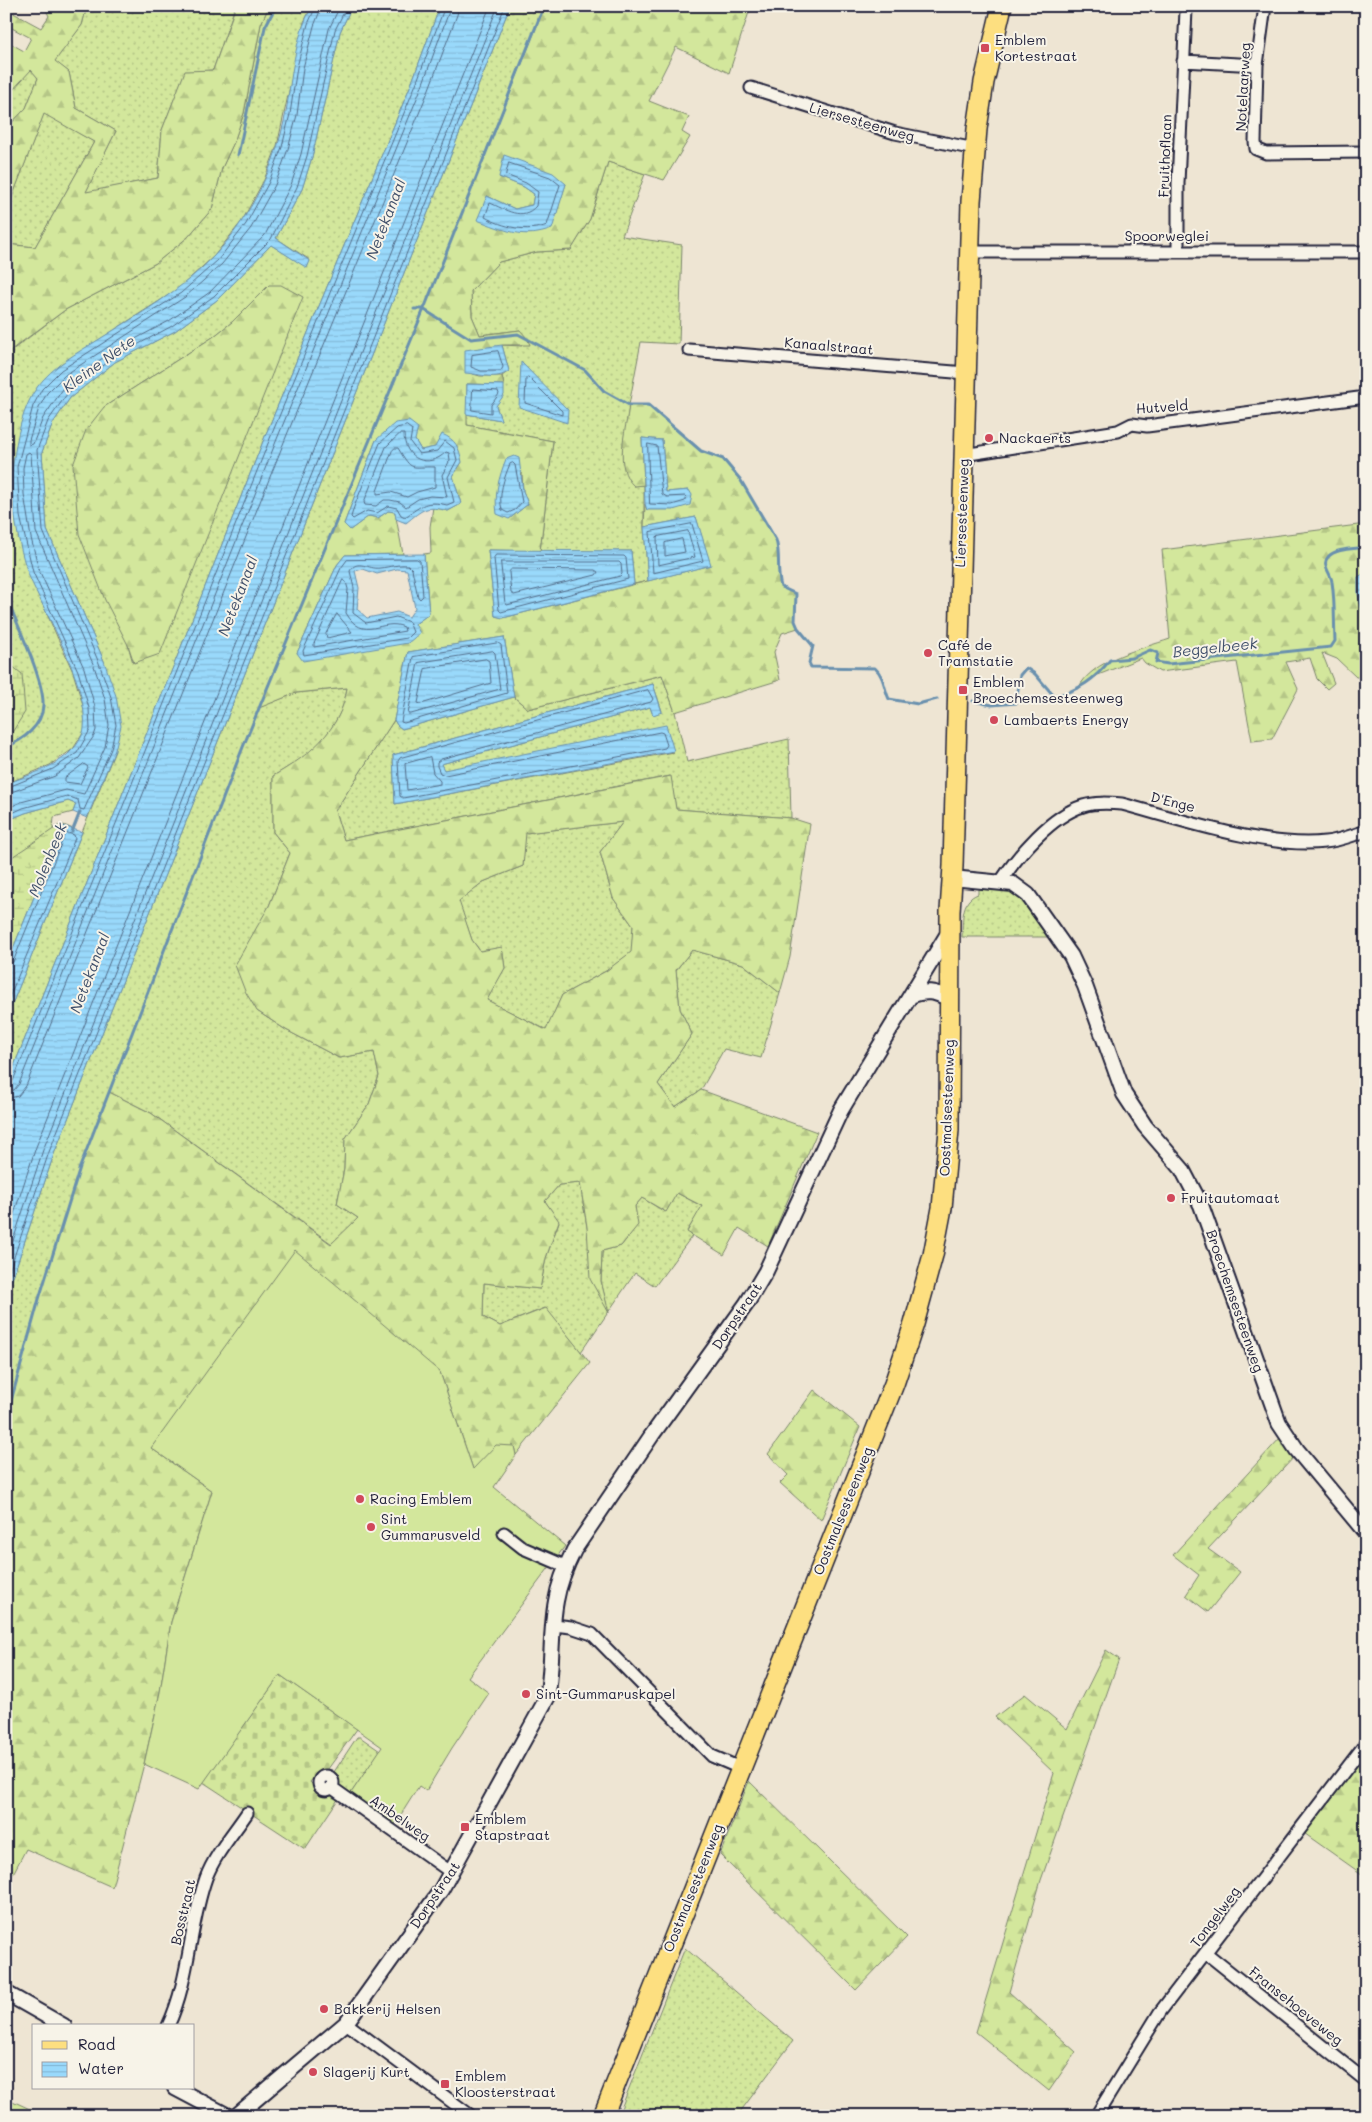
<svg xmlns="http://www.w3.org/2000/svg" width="1372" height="2122" font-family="Mali,sans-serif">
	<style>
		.grass { fill: url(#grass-dots); stroke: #7a846c; fill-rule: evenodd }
		.forest { fill: url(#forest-firs); stroke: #7a846c; fill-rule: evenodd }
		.wetland { fill: url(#wetland-marsh); stroke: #7a846c }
		.cemetery { fill: url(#cemetery-stones); stroke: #7a846c }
		.garden { fill: #d3e79c; stroke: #7a846c }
		.water { fill: url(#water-rules); stroke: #6990ae; fill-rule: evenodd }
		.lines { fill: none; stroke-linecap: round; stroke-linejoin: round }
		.shore { stroke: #526b88; stroke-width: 1 }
		.stream { stroke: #6990ae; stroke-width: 3 }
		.minor-casing { stroke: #22223b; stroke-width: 15 }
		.tertiary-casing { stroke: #22223b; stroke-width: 18 }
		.primary-casing { stroke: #22223b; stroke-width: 22 }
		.minor { stroke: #f7f3e8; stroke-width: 11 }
		.tertiary { stroke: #f7f3e8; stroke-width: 14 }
		.primary { stroke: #fddf80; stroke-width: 19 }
		.poi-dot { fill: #d1495b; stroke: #f7f3e8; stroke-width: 2 }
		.labels { text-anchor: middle; stroke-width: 4; stroke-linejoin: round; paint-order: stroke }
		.poi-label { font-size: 14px; fill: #22223b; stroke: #f7f3e8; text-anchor: start }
		.street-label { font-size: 14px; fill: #22223b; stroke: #f7f3e8 }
		.water-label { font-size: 15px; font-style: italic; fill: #40506b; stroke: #f7f3e8 }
	</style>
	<defs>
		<pattern id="grass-dots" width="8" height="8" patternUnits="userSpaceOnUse" patternTransform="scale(1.25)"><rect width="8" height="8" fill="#d3e79c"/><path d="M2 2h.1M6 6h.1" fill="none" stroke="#b5c687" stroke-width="1.8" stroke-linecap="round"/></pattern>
		<pattern id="forest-firs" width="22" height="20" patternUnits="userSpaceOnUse" patternTransform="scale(1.25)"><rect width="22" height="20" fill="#d3e79c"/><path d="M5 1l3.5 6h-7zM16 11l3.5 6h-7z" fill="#b5c687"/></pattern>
		<pattern id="wetland-marsh" width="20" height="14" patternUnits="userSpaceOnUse" patternTransform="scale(1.25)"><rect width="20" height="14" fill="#d3e79c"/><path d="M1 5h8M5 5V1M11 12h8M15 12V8" fill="none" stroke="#b5c687"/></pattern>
		<pattern id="cemetery-stones" width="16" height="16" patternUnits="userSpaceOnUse" patternTransform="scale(1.25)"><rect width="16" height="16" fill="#d3e79c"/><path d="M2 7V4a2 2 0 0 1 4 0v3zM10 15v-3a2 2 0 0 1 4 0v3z" fill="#b5c687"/></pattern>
		<pattern id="water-rules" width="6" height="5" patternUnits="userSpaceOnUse" patternTransform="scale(1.25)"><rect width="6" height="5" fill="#99d9fb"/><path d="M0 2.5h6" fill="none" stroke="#84bad8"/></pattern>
	</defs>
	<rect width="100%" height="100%" fill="#eee5d3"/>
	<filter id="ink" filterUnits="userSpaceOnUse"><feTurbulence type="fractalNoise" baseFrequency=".02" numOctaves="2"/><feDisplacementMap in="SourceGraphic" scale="10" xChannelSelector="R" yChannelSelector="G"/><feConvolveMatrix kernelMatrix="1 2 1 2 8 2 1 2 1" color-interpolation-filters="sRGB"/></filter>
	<g filter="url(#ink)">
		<path class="grass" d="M87,6l148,1 -22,63 -28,2 -23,58 -4,48 -73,15 31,-62 -40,-23 -7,-36 -15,-11 28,-36z
			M269,6h43l-8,16 -27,124 -13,34 -22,41 -28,35 -36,33 -120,77 -46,129 8,46 9,33 44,98 11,37 1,21 -12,19 -23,16 -44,19v-409l6,-15 -1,-9 54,-41 91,-47 32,-26 24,-28 10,-41 12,-26 10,-29 17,-89z
			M352,6h88l-28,76 -146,352 -260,652v-67l109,-268 -11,-90 -57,-131 -5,-78 11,-29 17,-25 45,-36 60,-31 42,-31 54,-55 36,22 3,-7 -34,-22 26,-49 10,-32 28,-125zM269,286l-136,377 -5,-18 -24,-238 109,-70 19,-15z
			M510,6h34l-118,298 -166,403 36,-14 51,-5c-6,43 -38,68 -74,88v56l17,21 -21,53 -12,105 29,19 53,28 35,-6 5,24 -10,28 -24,35 -1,30 -7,35 21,14 -26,26 -181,-131 -42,-21 -29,75 -41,132 -33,120v-122l48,-143z
			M31,69l7,9 -12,30 -20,21v-40l5,3z
			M44,113l50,29 -59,105 -29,-3v-31z
			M608,162l37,12 -23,62 60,9 -3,99 -38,-2 -12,63 -5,42 10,39 10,-1v43l4,53 -14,3 -3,-33h-91l13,-110 -86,-16 -1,-11 35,6 -5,-14 8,-21 -2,-9 7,-5 -7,-26 20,1 -2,-16 -40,5 -8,-19 -1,-25 28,-29 38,-10 34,-2 19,-31z
			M662,675l13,37 12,50 102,-23 2,79 -115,-9 -6,-33 -326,64 -9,-29 59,-91 3,5 5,4 112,-32 14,12zM653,684l9,27 -9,4 -3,-8 -209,57 2,6 231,-18 -279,52 -2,-49z
			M68,801l8,3 -3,8 -19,5 -1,12 8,-5 12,5 -67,163v-171l19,-8z
			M623,822l-23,30 13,46 20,28 -1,26 -26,19 -44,24 -15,35 -61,-30 19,-32 -3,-20 -22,3 -8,-11 -14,-39 25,-19 40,-16 2,-33z
			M978,888c48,0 49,13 75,49h-91c1,-15 -2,-37 16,-43z
			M692,950l51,14 37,29 -19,65 -37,-9 -23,41 -26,17 -17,-23 34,-50 -12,-25 -4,-39z
			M580,1183l7,44 21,84 -7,-30 1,-30 19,-5 16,-21 -2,-19 7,-8 23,14 12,-19 26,14 -16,24 5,5 -37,50 -20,-13 -54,79 -36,-44 -45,18 -17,-9 1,-34 56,6 6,-31 13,-36 -14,-21 14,-16z
			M357,1737h3l20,14 -31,45 -14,-10 1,-4 -4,-7z
			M685,1948l108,93 -56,75h-75l-7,-7 -7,7h-30z"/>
		<path class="forest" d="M44,6h43l-5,19 -27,36 14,11 7,36 40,23 -30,61 72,-14 4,-48 23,-59 28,-1 22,-62 -5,-2h39l-8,18 -17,89 -10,29 -12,26 -10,41 -24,28 -32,26 -91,47 -54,40 1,10 -6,16v-132l29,3 59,-105 -50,-28 -38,99v-84l20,-21 12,-30 -7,-8 -20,22 -5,-3v-48l18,10 7,-13 -25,-13v-16l35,19 8,-12z
			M545,6h206l-22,67 -53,-26 -27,54 40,16 -7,15 8,5 -26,43 -56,-18 -18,57 -19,31 -34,2 -38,10 -28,29 1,25 8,19 40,-5 7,8 3,7h-28l-29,29 7,2h22l2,9 -37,-1v41l86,16 -13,110 -52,-1 7,66 8,2 207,-53 -14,-48 -52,10 1,-23 2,6 42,-20 -23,2 -4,-52 -20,-2 2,47 -10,1c-21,-19 -8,-55 -5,-81h19l53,46 22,8 17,20 36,61c5,17 0,28 5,47l15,7 -1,27 3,7 -16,5 -8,19 6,28 -105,32 -13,-37 -134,34 -14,-12 -10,-60 -96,15 -14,68 -59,91 9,29 327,-64 5,33 115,9 19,6 -20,133 -10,36 -37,-29 -51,-14 -16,20 4,39 12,25 -34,50 17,23 26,-17 116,42 -49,114 -29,-18 -15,27 -37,-23 15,-26 -25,-13 -11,19 -24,-14 -7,8 3,19 -17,21 -19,5 -1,30 8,32 -19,-34 -3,-52 -7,-44 -21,2 -14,16 14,20 -13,37 -6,31 -56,-6 -1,34 17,9 46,-18 44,55 -74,92 -2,-9 -41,23 -33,-97 -289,76 61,43 -41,131 -11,70 -16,72 -32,123 -86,-38 -20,38v-468l33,-120 41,-132 29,-75 42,21 180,131 27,-26 -21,-14 7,-35 1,-30 24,-35 10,-28 -5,-24 -35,6 -53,-28 -29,-19 -12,-20 -10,-26 34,-59 21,-53 -17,-21v-56c35,-20 68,-45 74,-88l-51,5 -37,15 167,-404zM499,177l67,7 -15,45 -64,-33 28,13 17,-4 2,-11 -10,-7zM376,440h39l6,10 14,-3 27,15 -9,14 8,28 -13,7 -15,-4 -3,20 1,26 -7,1 5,60 -14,10 -118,29 40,-88 8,-10 58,-1 -8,-42 -7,-1 -10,7 -9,-2 -19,14 -6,-6zM522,473l1,18 5,13 -19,15zM623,822l-23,30 13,46 20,28 -2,26 -25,19 -44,24 -16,35 -59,-30 18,-32 -3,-21 -22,4 -8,-11 -13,-39 24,-19 40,-16 3,-33z
			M281,285l22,12 -143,357 -26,9 -6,-18 -23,-45 -26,-66 -6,-69 13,-35 18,-23 109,-70 19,-15 37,-37z
			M1366,524v153h-10l-19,-18 -15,-6 12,30 -7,6 -10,-10 -7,-21 -24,4 12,27 -26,50 -20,2 -15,-79 -77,10 -15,-9 -4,-5 -43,17 -20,14c14,-30 63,-40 92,-50l-8,-89z
			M814,1390l46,37 -39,93 -41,-37 8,-8 -20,-21z
			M1281,1437l15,18 -88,94 32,23 -32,40 -22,-17 13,-20 -26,-20z
			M1106,1650l13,9 -78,221 -32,112 67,60 -27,39 -73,-59 78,-259 -59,-56 30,-23 42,35z
			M1366,1751v126l-65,-46z
			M749,1781l158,156 -51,53 -136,-135z
			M6,2098l39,18h-39z"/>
		<path class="wetland" d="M6,661l16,13 3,38 -19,30z
			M61,824l2,2 -57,140v-105z"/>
		<path class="cemetery" d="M280,1675l77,54 -32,44 -6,-2 -9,11 12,13 10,-2 7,5 -34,51 -102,-67z"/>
		<path class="garden" d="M295,1250l145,122 33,97 23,-24 18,1 2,9 -22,32 71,59 -97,131 21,16 -37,55 -26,43 -7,-5 -24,38 -46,-28 33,-49 -102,-72 -81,114 -55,-25 16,-72 11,-70 41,-131 -61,-43z"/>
		<path class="water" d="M312,6h40l-12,26 -28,125 -10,32 -26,49 34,23 -3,7 -36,-23 -54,55 -42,31 -60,31 -45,36 -17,25 -11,29 5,78 57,131 12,35 5,30 -6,24 -28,68 -14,-6 3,-8 -8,-3 -43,12 -19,8v-37c22,-9 52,-17 68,-36 4,-4 10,-15 10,-20 5,-42 -38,-113 -55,-152 -10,-26 -21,-85 -16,-113 4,-25 9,-56 25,-77 15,-20 39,-33 60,-46 40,-25 83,-49 116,-84 37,-39 62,-91 72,-144 6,-36 8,-72 26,-106z
			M440,6h70l-456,1148 -48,143v-211l260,-652 146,-352z
			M504,155l49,18 13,11 -14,45c-28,11 -48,1 -75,-9l10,-24 28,13 17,-4 2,-11 -10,-7 -25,-10z
			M502,345l7,26c-13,10 -28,3 -44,2v-23z
			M521,362l47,48 -1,13 -48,-16z
			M467,384l37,1v10l-8,11 5,14 -35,-6z
			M409,421l9,7 -3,12 6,10 14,-3 7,-13c14,6 17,13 20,28l-9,14 8,28 -13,7c-22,-6 -25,-2 -42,12l-10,-4 -1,-7 -7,-1 -10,7 -9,-2 -19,14 -6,-6 32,-84 19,-17z
			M642,438l20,2 4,52 23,-2 3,5 -2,10 -17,5h-26l-2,-6z
			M514,456l5,2 4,33 5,13 -19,15 -12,-5c-3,-19 2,-37 9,-55z
			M696,517l15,48 -63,16 -4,-54z
			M488,550l143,1 3,33 -131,34 -8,-2z
			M424,554l5,60 -14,10 5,9 -12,10 -105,18 -6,-8 40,-88 8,-10zM363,569l14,5 20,-5 10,1 8,38 -6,9 -12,-5 -30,6 -10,-9 2,-21 -4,-17z
			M1366,572v57l-8,-35v-17z
			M504,637l10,60 -112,32 -5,-4 -3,-5 14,-68z
			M653,684l9,28 -9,3 -3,-8 -209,57 3,6 222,-45 8,26 -279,53 -2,-49z
			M63,826l19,6 -76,187v-53z"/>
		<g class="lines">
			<path class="shore" d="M322,6l-8,20 -11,42 -6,47 -9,34 -13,36 -24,43 -29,36 -37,33 -120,78 -18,18 -8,15 -10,32v5l4,-1 10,-26 20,-29 46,-36 60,-32 41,-29 55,-57 26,-50 10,-31 28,-125 11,-23
				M509,163l41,14 10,8 -13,40c-20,8 -44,2 -62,-8l5,-14c15,6 32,19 46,3l2,-14 -12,-9 -20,-8z
				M498,351l5,16 -2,4h-20l-10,-4 1,-12z
				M528,377l34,34v4l-37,-12 1,-24z
				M473,389l25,2 1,3 -8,11v8l-19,-3z
				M407,426l5,4 -2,12 9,12 18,-3 8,-10 9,7 3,12 -9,17 6,25 -7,3c-22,-5 -24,0 -42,12l-4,-2 -4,-7 -9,-2 -11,7 -10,-2 -14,8 -2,-2 3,-10 26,-64 17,-15z
				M400,434h4c0,25 24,36 42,18l3,1 1,7 -8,15 5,22 -17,-1 -12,3 -12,8 -6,-5 -10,-2h-6l-8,6 -11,-1 -1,-3 22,-55z
				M648,444l9,2 5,48 5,3 18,-1 2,2 -2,3 -13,4 -22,-1z
				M395,448h3c15,25 12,18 37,19v20l-18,5 -10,5 -16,-5 -14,2v-3l15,-40z
				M513,463l2,2 7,37 -7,8 -7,3 -6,-3c-4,-15 2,-32 8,-46z
				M692,524l11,37 -50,12 -3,-41z
				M688,531l7,26 -37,8 -1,-28z
				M682,539l3,13 -20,4v-13z
				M496,555l128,1 2,2 2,21 -127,33 -2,-2 -5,-52z
				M417,559l3,2 3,35 -3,3 -2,-2 -6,-28 -4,-4c-10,-1 -18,2 -28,3 -11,2 -23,-10 -30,3l4,17 -1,25 13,10 30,-6 13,5 4,10 -6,6 -103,17 -1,-4 38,-83 6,-8z
				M501,562h118l2,2 1,10 -2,2 -113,29 -2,-3z
				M512,569l83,1 3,2 -2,3 -82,20 -3,-2 -2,-21z
				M343,580l3,2 2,7 -2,24c18,31 36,4 58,14l1,4 -91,16v-3z
				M337,614l15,18 -25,6 -1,-4z
				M498,643l3,2 6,48 -103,30 -3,-1 12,-65z
				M493,651l2,2 5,36 -89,25h-3l10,-51z
				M486,659l3,2 2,22 -70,21 -3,-1 7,-34z
				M648,690l5,9 -2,3 -210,57 -4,3v4l3,7 5,2 215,-43 3,1 4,12 -2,3 -262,50 -3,-2 -2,-35 2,-3z
				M430,757l3,16 7,8v3l-33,6 -2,-26z
				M84,764l4,3 -8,17 -15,-2v-4z
				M6,788l47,-19 24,-16 13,-23 -1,-22 -11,-37 -45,-99 -13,-56 -3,-49 16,-61 9,-17 19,-19 120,-77 37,-33 28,-36 23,-42 13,-35 8,-33 7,-47 11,-43 8,-18
				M6,794l49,-18 24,-18 15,-22 2,-6 -1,-23 -11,-39 -45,-98 -8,-32 -7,-44 -1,-26 3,-14 3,-2 2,2 5,78 58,134 11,33 4,26 -4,22 -21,47 -18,-4 -45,12 -15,7
				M6,816l17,-8 44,-12 11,4 2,9 4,1 27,-61 5,-24 -5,-28 -12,-34 -56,-132 -6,-81 11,-29 19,-27 46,-36 59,-32 42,-30 57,-57 26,-52 10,-31 28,-126 12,-24
				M6,966l7,-4 52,-128 3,-1 6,2 1,3 -5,13 -64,154
				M6,1085l7,-4 258,-645 145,-352 29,-78
				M6,1091l8,-1 5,-6 258,-645 145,-353 29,-80
				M6,1099l12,-3 8,-10 258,-644 145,-353 28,-74 2,-9
				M6,1238l30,-91 454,-1141
				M6,1262l37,-112 455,-1144
				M6,1281l43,-129 456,-1146"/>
			<path class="stream" d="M238,155l27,-128 11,-21
				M414,309h9l48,30 47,-5 67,36 19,21 25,14h19l53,46 22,8 17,20 36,61c5,17 0,28 5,47l15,7 -1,27 3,7 15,18 -4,17 2,4 64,1c9,8 9,20 14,31l29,5 19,-5
				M6,597c10,24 39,85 37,109 -1,20 -20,34 -37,41
				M973,701l19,4 24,-2 4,-28 6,-7 9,6 19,22c25,-5 41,-17 56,-36l22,-2 18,-8 8,3 -2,9 12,2 163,-17 4,-6c-1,-19 0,-40 -3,-59 -1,-9 -11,-17 -4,-25 7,-9 27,-8 38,-10
				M72,832l8,-20
				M6,1419l33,-120 41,-132 163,-420 183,-443 118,-298"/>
			<g class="minor-casing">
				<path id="minor" d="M1265,6l-8,59 -2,77 1,7 10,4 100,-1
					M1183,61l74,4
					M751,88l144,45 80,16
					M1178,251v-68l8,-173 2,-4
					M969,252h397
					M689,350l277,23
					M963,455l155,-24 14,-7 15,2 219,-29
					M1001,881c18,-27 50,-65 82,-75 12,-4 26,-3 39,-2 57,15 145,45 203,38 14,-1 28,-7 41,-11
					M504,1533l19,15 42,18
					M554,1625l17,2 21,7 120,122 28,12
					M319 1783a7 7 0 1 1 14 0a7 7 0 1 1-14 0Z
					M331,1787l121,86
					M1206,1953l160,128
					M346,2023l125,93
					M168,2026c22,-47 21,-100 38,-148 9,-24 27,-44 41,-65
					M1096,2116l64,-104 206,-269"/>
			</g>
			<g class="tertiary-casing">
				<path id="tertiary" d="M952,878l61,6 15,11 43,61 14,30 39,108 21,32 37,43 19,36 78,218 18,27 69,83
					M910,996c15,-6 25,-5 39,3
					M6,1993l58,33
					M175,2088l53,28
					M236,2116l110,-93 95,-133 106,-192c6,-32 3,-65 9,-97 3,-18 10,-35 18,-51l78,-115 95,-132 19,-32 75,-161 108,-178"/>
			</g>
			<g class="primary-casing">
				<path id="primary" d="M603,2116l291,-732 20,-60 19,-69 9,-47 7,-78 1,-219 3,-45 18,-665 6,-72 7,-47 18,-76"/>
			</g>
			<use href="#minor" class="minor"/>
			<use href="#tertiary" class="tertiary"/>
			<use href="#primary" class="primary"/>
		</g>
	</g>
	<g class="poi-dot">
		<rect x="980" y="43" width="10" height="10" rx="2.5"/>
		<circle cx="989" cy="438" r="5"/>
		<circle cx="928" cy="653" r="5"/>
		<rect x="958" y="685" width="10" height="10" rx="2.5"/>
		<circle cx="994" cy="720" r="5"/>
		<circle cx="1171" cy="1198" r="5"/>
		<circle cx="360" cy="1499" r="5"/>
		<circle cx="371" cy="1527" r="5"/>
		<circle cx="526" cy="1694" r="5"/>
		<rect x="460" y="1822" width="10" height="10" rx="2.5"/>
		<circle cx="324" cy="2009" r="5"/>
		<circle cx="313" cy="2072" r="5"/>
		<rect x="440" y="2079" width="10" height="10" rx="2.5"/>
	</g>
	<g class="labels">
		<g class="poi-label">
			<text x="995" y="45">Emblem<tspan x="995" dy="16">Kortestraat</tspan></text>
			<text x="999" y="443">Nackaerts</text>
			<text x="938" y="650">Café de<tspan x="938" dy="16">Tramstatie</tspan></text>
			<text x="973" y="687">Emblem<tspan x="973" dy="16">Broechemsesteenweg</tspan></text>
			<text x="1004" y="725">Lambaerts Energy</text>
			<text x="1181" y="1203">Fruitautomaat</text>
			<text x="370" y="1504">Racing Emblem</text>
			<text x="381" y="1524">Sint<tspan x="381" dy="16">Gummarusveld</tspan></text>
			<text x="536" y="1699">Sint-Gummaruskapel</text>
			<text x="475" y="1824">Emblem<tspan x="475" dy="16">Stapstraat</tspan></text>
			<text x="334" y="2014">Bakkerij Helsen</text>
			<text x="323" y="2077">Slagerij Kurt</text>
			<text x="455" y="2081">Emblem<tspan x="455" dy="16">Kloosterstraat</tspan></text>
		</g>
		<g class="street-label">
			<text transform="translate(1243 87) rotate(-87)" y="5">Notelaarweg</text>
			<text transform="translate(862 122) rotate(16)" y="5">Liersesteenweg</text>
			<text transform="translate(1165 156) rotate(-88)" y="5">Fruithoflaan</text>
			<text x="1167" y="241">Spoorweglei</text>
			<text transform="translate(829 346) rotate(5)" y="5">Kanaalstraat</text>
			<text transform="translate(1162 407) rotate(-4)" y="5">Hutveld</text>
			<text transform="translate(962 513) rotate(-88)" y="5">Liersesteenweg</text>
			<text transform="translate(1173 802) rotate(14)" y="5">D'Enge</text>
			<text transform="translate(947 1108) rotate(-88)" y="5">Oostmalsesteenweg</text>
			<text transform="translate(1235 1301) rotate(71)" y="5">Broechemsesteenweg</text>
			<text transform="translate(737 1316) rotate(-56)" y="5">Dorpstraat</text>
			<text transform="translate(843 1511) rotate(-68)" y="5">Oostmalsesteenweg</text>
			<text transform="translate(400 1818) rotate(35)" y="5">Ambelweg</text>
			<text transform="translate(693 1888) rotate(-68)" y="5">Oostmalsesteenweg</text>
			<text transform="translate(435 1895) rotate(-56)" y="5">Dorpstraat</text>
			<text transform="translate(183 1912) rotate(-77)" y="5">Bosstraat</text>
			<text transform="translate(1215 1917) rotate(-53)" y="5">Tongelweg</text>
			<text transform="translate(1296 2006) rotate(39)" y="5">Fransehoeveweg</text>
		</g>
		<g class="water-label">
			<text transform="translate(386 219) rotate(-69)" y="5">Netekanaal</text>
			<text transform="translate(99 364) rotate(-36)" y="5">Kleine Nete</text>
			<text transform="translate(238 596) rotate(-69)" y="5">Netekanaal</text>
			<text transform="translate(1215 648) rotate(-6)" y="5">Beggelbeek</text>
			<text transform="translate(48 860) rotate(-68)" y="5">Molenbeek</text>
			<text transform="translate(90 973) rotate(-69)" y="5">Netekanaal</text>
		</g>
	</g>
	<rect width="1372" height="2122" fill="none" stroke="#f7f3e8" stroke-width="25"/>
	<rect x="12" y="12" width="1347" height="2097" fill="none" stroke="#22223b" stroke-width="2" filter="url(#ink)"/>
	<rect x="32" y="2024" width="162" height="65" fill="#f7f3e8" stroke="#a29fa3"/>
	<rect x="42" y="2041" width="25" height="8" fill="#fddf80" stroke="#a29fa3"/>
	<text x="78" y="2050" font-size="15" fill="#22223b">Road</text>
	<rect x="42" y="2062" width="25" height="15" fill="url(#water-rules)" stroke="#a29fa3"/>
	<text x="78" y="2074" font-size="15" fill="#22223b">Water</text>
</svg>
